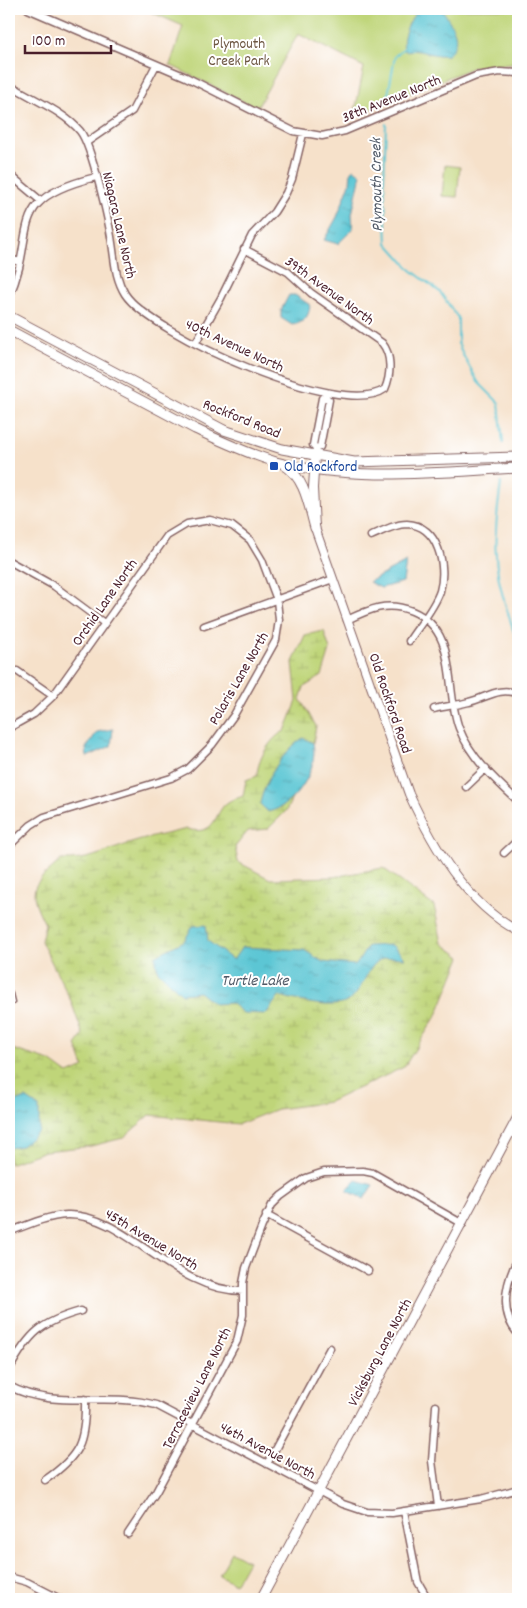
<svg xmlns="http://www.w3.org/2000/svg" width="527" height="1608" font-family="Dekko,sans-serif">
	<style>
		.wetland { fill: url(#wetland-marsh); stroke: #847a52 }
		.green { fill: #bfd579; stroke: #847a52 }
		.water { fill: url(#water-ripples); stroke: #527280 }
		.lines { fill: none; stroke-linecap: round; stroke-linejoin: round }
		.stream { stroke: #5bc6d4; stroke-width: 2 }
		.minor-casing { stroke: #866363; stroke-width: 9 }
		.tertiary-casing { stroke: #866363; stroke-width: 10 }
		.secondary-casing { stroke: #866363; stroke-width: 11 }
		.minor { stroke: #fff; stroke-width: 6 }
		.tertiary { stroke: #fff; stroke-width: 8 }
		.secondary { stroke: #fff; stroke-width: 9 }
		.transit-dot { fill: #1a4fb4; stroke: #fff; stroke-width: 2 }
		.labels { text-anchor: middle; stroke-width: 4; stroke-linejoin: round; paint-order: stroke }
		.park-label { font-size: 15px; fill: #6d5642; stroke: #fff }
		.street-label { font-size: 15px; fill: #4a1f2b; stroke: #fff }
		.transit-label { font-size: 15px; fill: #164399; stroke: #fff; text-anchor: start }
		.water-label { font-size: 16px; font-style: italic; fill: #505966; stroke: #fff }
	</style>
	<defs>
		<pattern id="wetland-marsh" width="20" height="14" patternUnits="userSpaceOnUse" patternTransform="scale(1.25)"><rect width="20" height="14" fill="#bfd579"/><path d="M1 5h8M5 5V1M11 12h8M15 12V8" fill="none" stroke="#a6b669"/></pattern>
		<pattern id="water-ripples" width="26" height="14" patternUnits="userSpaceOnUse" patternTransform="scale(1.25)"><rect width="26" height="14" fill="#5bc6d4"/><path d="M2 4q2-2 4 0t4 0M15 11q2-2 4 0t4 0" fill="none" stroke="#4da0ac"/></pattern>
	</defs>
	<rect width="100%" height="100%" fill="#fff"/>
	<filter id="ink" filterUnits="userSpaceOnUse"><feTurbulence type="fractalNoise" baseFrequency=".02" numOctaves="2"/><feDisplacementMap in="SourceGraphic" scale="10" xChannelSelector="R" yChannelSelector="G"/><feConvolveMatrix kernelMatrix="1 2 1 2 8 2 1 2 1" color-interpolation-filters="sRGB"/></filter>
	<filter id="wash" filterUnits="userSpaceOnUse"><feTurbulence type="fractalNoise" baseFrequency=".0096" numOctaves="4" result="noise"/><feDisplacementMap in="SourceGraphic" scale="20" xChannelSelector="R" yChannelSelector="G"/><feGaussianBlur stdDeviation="1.12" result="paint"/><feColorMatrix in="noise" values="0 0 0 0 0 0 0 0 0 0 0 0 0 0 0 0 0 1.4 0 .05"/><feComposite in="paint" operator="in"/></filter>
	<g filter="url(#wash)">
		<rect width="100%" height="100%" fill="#f6e1ca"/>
		<path class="wetland" d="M324,631l6,19 -8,26 -18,11 -4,12 16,27 -6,34 -24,51 -18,18 -20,2 -13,16 3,15 32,17 63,-2 50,-9 51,38 8,37 19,14 -23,56 -34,54 -75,35 -52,7 -38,15 -89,-9 -27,23 -32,8 -46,5 -36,13v-116l41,13 18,13 16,-7 -8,-22 7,-10 -12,-34 -30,-60 4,-17c-19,-37 -13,-38 16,-64 28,1 39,-7 64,-15 20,-7 41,-11 62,-16 31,8 26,-17 41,-27 4,-3 11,-4 15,-6l3,-16 11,-4c0,-15 13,-39 28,-45l12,-30 -4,-39 12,-27z"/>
		<path class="green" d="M144,9h374v36l-6,19 -38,3 -120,49 10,-49 -66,-33 -41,74 -87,-43 13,-39z
			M445,165l15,2 -3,30 -15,-1z
			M232,1552l16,9 -13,23 -16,-9z"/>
		<path class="water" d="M418,9h22l4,3c9,16 19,27 4,43 -16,2 -27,-7 -43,-4 -6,-14 6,-32 13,-42z
			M354,169l7,5 -9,40 1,15 -15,15 -14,-4 13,-23 13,-34 1,-12z
			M289,295h6l15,10c-1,12 -6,18 -18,20l-11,-7v-8z
			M406,562l-3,20 -22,6 -12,-6z
			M113,729l-2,17 -24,11 -1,-9 11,-16z
			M303,738l10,5c6,27 -18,63 -45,69l-8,-8c4,-23 23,-53 43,-66z
			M206,925l2,16 25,19 9,-13 62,3 19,12 33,3 12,-19 24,-1 13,13c-7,0 -17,-2 -23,1 -19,8 -19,41 -41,45 -20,4 -43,-4 -62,-8l-13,18 -23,-1 -12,-10 -17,1 -15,-12 -17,2 -24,-23 -3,-15 29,-15 9,-15z
			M26,1098l13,9v24l-17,15 -13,2v-44z
			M356,1180l17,5 -9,14 -18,-9z"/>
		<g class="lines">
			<path class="stream" d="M387,101l8,-45 9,-8
				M386,124l-2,55 3,64 24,27 29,22 18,26v25l5,12 15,27 21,21 4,40
				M501,483c-7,50 -10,81 7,130 4,9 3,18 10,25"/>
		</g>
	</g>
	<g filter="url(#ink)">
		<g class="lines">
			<g class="minor-casing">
				<path id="minor" d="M28,9l158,68 107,54 29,5 23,-5 131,-55 24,-4 18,1
					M17,89c20,12 48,24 63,42 12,15 29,91 32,112 3,19 3,35 13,51 26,40 218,126 260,95 6,-14 7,-34 -3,-46l-71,-50 -23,-21 -44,-23
					M87,142l45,-31 24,-46
					M9,174l32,27
					M9,259l11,3
					M9,297c30,-67 -7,-97 87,-120
					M196,342l25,-44 31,-63 22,-23 12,-19 6,-14 11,-45
					M316,448l-3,-3 9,-47 4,-4
					M315,456l1,-8 4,-1 9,-47 -4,-3
					M371,536c11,-5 24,-12 36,-12 32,1 40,43 33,67 -6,18 -21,34 -31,50
					M9,561l45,25 50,37
					M347,620c23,-11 40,-19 65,-9 48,20 32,77 47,117 11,29 36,52 59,73
					M204,626l129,-47
					M17,671l36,25
					M434,709c12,-3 24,-4 35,-7 17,-4 31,-16 49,-8
					M9,728l25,-14 19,-18 114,-160 20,-12 23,-4 22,6 18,14 12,20 15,40 2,20 -3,20 -42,75 -22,30 -24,24 -17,9 -127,39 -13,8 -22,21
					M466,787l20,-19
					M504,853l14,-13
					M9,994l2,8
					M266,1215l102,56
					M9,1232c18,-7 38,-16 58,-17 59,-2 105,76 176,76
					M518,1258c-12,24 -20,53 0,76
					M9,1370c20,-37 32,-48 72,-59
					M9,1386c46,25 98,5 147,19l187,99 24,8 25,1 89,-14 37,-10
					M436,1406l-4,55 6,45
					M267,1464l63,-116
					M45,1480c35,-24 41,-39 40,-81
					M404,1511l14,71 10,17
					M128,1534l28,-42 81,-151 6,-26v-32l3,-15 16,-42 10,-21 9,-9 25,-18 18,-6 39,-1 10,2 90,51
					M9,1577l18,5 33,17"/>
			</g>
			<g class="tertiary-casing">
				<path id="tertiary" d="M315,456l-2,32 2,40 94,266c24,52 57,110 109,137"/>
			</g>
			<g class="secondary-casing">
				<path id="secondary" d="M9,316l215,114 58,19 72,13 164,-5
					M9,330l186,99c26,12 53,25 81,33 79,20 162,10 242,6
					M284,465c21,12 25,42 31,63
					M261,1599l257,-482"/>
			</g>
			<use href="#minor" class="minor"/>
			<use href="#tertiary" class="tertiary"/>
			<use href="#secondary" class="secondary"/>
		</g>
	</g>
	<rect class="transit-dot" x="269" y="461" width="10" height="10" rx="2.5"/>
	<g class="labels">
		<g class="park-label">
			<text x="239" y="48">Plymouth<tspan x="239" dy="17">Creek Park</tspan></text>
		</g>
		<g class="street-label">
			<text transform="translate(391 98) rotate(-22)" y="5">38th Avenue North</text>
			<text transform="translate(120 225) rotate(77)" y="5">Niagara Lane North</text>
			<text transform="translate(330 290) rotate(36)" y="5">39th Avenue North</text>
			<text transform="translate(235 345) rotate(25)" y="5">40th Avenue North</text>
			<text transform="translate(242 418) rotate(22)" y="5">Rockford Road</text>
			<text transform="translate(104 602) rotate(-55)" y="5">Orchid Lane North</text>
			<text transform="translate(238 678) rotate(-60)" y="5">Polaris Lane North</text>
			<text transform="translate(391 703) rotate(71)" y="5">Old Rockford Road</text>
			<text transform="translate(152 1239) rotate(31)" y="5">45th Avenue North</text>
			<text transform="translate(379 1352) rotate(-62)" y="5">Vicksburg Lane North</text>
			<text transform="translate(196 1388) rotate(-63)" y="5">Terraceview Lane North</text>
			<text transform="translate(268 1450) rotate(28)" y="5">46th Avenue North</text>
		</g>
		<g class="transit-label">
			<text x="284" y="471">Old Rockford</text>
		</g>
		<g class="water-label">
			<text transform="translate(375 185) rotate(-91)" y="6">Plymouth Creek</text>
			<text x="255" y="985">Turtle Lake</text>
		</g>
	</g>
	<rect width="527" height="1608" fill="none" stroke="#fff" stroke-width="30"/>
	<path d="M25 45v8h86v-8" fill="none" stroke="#4a1f2b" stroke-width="2.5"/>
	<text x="32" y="45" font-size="15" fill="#4a1f2b" stroke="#ffffff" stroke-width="4" paint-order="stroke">100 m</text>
</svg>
